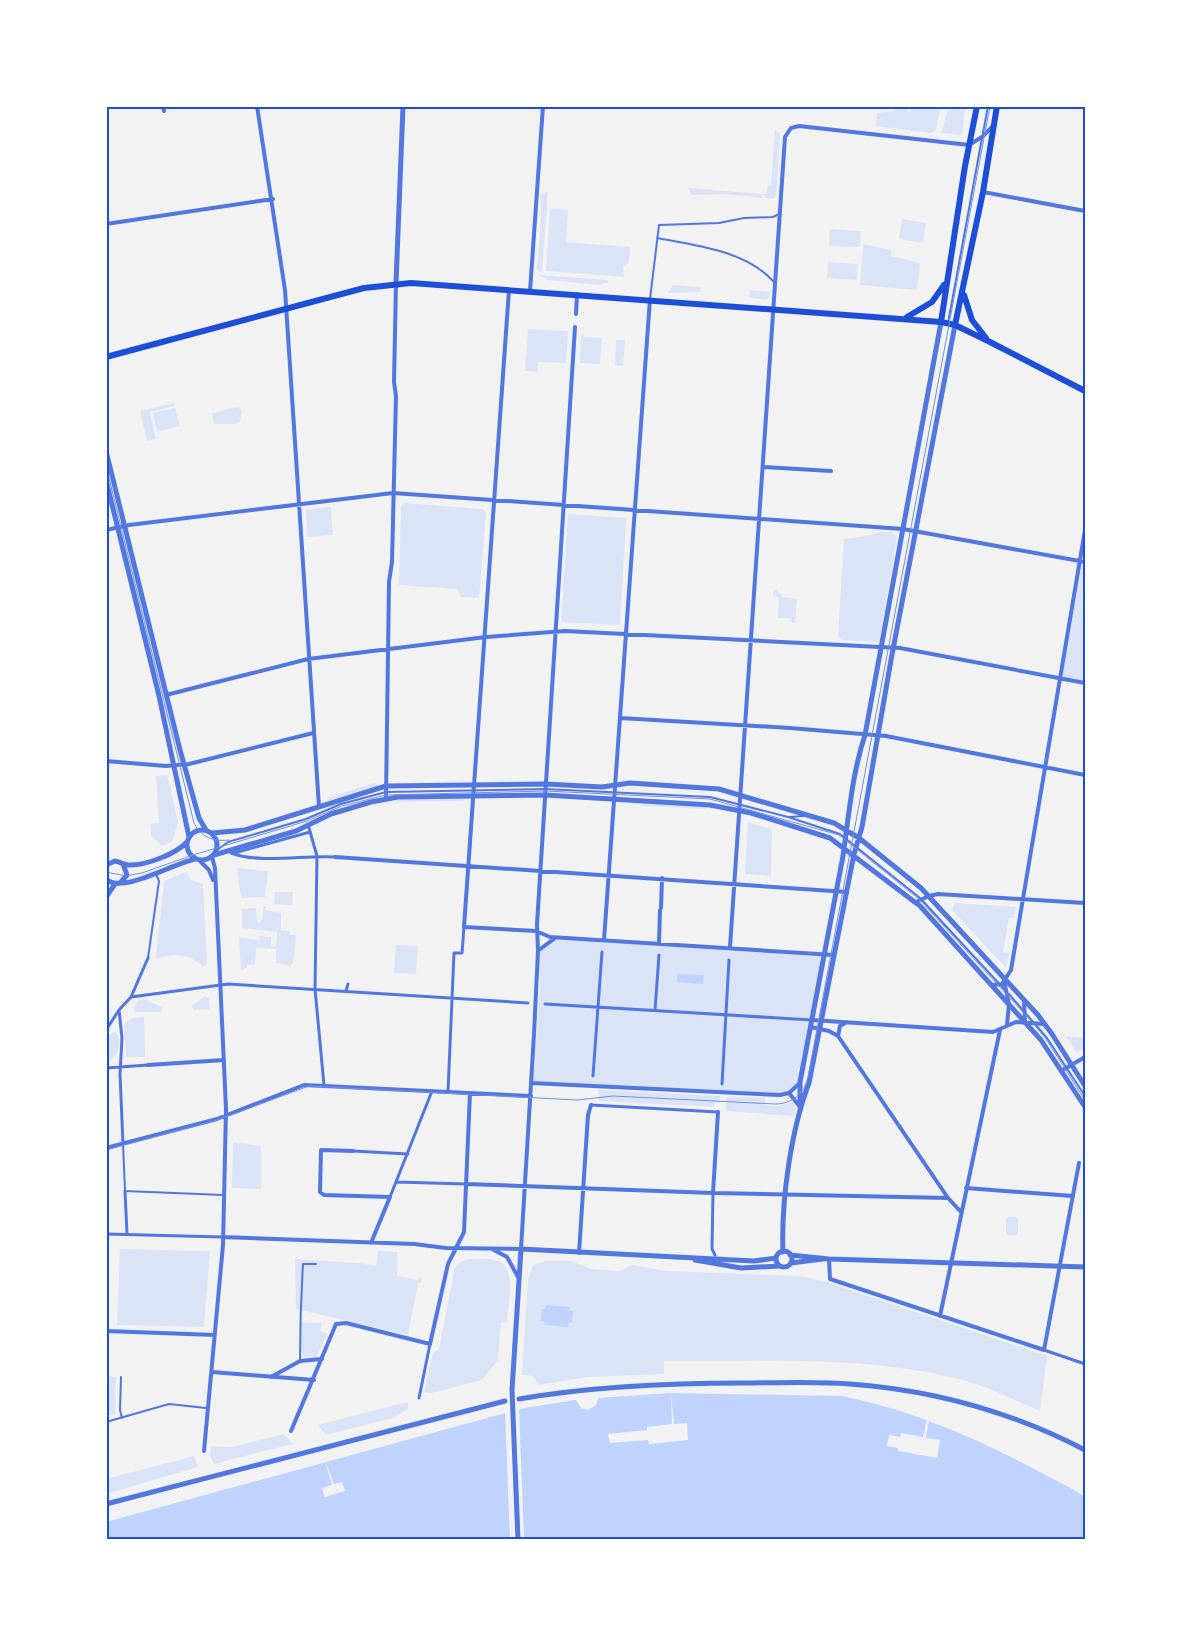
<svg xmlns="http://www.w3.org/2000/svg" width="1191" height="1646" font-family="Barlow,sans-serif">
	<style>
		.green { fill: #dbe4f7 }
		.water { fill: #bfd3fe }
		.pier { fill: #f2f2f2 }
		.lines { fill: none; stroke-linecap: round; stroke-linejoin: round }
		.service { stroke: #5277de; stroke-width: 2 }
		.pedestrian { stroke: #5277de; stroke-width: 3 }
		.minor { stroke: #5277de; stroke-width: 4 }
		.tertiary { stroke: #5277de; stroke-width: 5 }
		.primary { stroke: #1d4ed8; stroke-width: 6 }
		.tram { stroke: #7290e2; stroke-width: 1 }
		.neatline { fill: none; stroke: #1d4ed8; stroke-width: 2 }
	</style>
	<rect width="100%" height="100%" fill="#f2f2f2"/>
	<path class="green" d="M900,106l10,6 4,-6 26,3 -4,20 -5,4 -55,-7 1,-13 16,-2z
		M949,107l16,3 -3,25 -21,-2z
		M775,130l5,4 -4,62 -3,3 -8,-1 -2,-4h3l2,-8 3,-1z
		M688,188l74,6v4l-37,-4 -34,1z
		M548,191l-6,81 -4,-1 -1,-3 4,-47 -1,-26z
		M550,209l18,1 -2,32 64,5 -1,16 -6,3 1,11 -78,-6z
		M902,219l24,4 -3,20 -24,-4z
		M830,229l31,2 -1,16 -31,-1z
		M863,244l29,6 -1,6 29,7 -3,27 -57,-5z
		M828,262l30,2 -1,16 -30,-2z
		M539,275l69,5v3h-6l-1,2 -54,-5z
		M673,285l28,2 -1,5 -32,1z
		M750,290l21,2 -1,4 -4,4 -17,-3z
		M528,329l40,2 -2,32 -28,-1v10l-13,-1z
		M581,333l3,4 18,1 -2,26 -20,-1z
		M616,340h9l-2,26 -8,-1z
		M174,403l1,3 -25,6 6,27 -9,2 -7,-30z
		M238,407l4,4 -2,10 -4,3h-22l-2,-11z
		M175,408l5,18 -23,6 -4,-19z
		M404,503l79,6 3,4 -7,85 -18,-1 -4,-8 -58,-4 2,-78z
		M331,507l2,28 -26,2 -1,-28z
		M568,514l58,4 -6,107 -59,-3z
		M880,532h12l5,5 -18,105 -37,-2 -4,-3 6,-98 23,-3z
		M122,538h3l50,201h-3z
		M1079,561l6,1v121l-25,-4z
		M776,589l7,8 14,2 -2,24h-3l-1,-5h-13l1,-21 -6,-1v-5z
		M167,775l11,47 -6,20 -10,4 -11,-11 -1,-11 9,-1 -3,-47z
		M375,783l4,3 -52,15 2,-4z
		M402,799l62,-1 2,1 -2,2 -71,1z
		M632,802l74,5v2l-63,-3v-2l-10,1z
		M748,822l24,7 -1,47 -26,-2z
		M237,868l31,3 -3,26 -24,1z
		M186,872l5,8 12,4 4,81 -4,2c-14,-14 -29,-14 -47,-8l8,-78z
		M275,892h18l-1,13 -18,-1z
		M955,903l61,4 -2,11h-5l-6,34 6,1 -3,15 -54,-58z
		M264,906h2l-1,4 16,3v17l9,1v4h6l-3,28 -3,3 -14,-3v-14l-20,-1 -1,16 -8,1v3l-6,2 -2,-33 20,3 1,-4 11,1v9h5l1,-14 -35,-4v-19l14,-1 1,14 4,1z
		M557,937l268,16 -25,129 -15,12 -254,-11 3,-11 6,-87 -2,-34z
		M396,945l22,1 -2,28 -22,-1z
		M205,996l4,2 1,11 -16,1 -2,-4z
		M144,999l18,8 -1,5h-26l-1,-4 4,-7z
		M144,1017l1,40h-19l-2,-33 8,-6z
		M116,1032c7,11 2,26 -10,30v-25l6,-4z
		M1066,1036l19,2v12l-9,2z
		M598,1090l122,6 -1,7h-5v4l-115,-6z
		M726,1097l39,1v7l12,1 16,-4 3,6 -2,8 -68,-5z
		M233,1142l28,4v43l-29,-1z
		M1006,1217h12v18h-12z
		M120,1249l90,2 -6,76 -87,-2z
		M378,1251l19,1v24l21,4 1,-3 3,1 -1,5h-3l-10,52 -112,-26 -1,-50 63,4 18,3z
		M468,1259c9,0 19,-1 27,1 23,4 13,45 12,62l-6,1 -3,37 -16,20 -50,13 -8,-1 9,-39 6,-4 16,-82 5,-5z
		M546,1261h26l20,8 27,2 14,-6 33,6 135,5 25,6 221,74 -7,55c-23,-9 -44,-21 -67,-28 -99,-29 -206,-21 -309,-22v13l-76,3 -50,8 -5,-9 -11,-1 6,-95 5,-15z
		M301,1322l21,1 -2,8 7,3 -11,24 -12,-2 -3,-5z
		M106,1376l10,1 -1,37 -9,2z
		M408,1402v7l-15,9 -67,17 -8,-10z
		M284,1434l9,10 -79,20 -4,-8 1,-10 20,1z
		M194,1456l4,11 -92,27v-15z"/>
	<path class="water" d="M677,974l27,1 -1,9 -26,-2z
		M546,1305l24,2v3l3,1 -1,12h-3l-1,4 -24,-2 1,-4h-4l1,-12h3z
		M671,1393l170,3c68,13 136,42 197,75 15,8 32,16 47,26v43h-979v-18l418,-114 52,-8 5,8 7,2 8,-5 2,-7z"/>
	<path class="pier" d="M671,1393l3,31 13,-1 1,17 -39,4 -1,-4 -38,3 -2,-9 39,-4v-3l25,-3z
		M519,1406l5,134h-14l-5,-130z
		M927,1419l2,1 -3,18 14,2 -3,18 -39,-7v-3l-11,-2 2,-11 11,2 1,-4 22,4z
		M324,1458l10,26 8,-2 3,9 -20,6 -3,-9 10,-3z"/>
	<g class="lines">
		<path class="service" d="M983,133l5,-27
			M657,238c38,7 90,13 117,44
			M650,299l9,-74 60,-2 25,-5 29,-1 6,-3
			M948,323l34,-185
			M790,817l13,-1
			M217,850l11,-8 78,-23 35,-15 45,-12 159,-3 165,8 78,20 52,17 80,64 85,92
			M148,958l11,-77 -3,-7
			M1009,994l38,44 38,58
			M123,1144l2,47 98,4
			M300,1361c0,-33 1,-65 3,-97h13
			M121,1377l-1,33 2,8
			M106,1422l63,-18 37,4"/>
		<path class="pedestrian" d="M309,828l8,28 -2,133 9,96
			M231,853c29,11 73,2 104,4
			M234,853l76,-21
			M346,991l2,-7
			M131,997l97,-13 300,19
			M545,1004l267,16
			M119,1010l3,28 -2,36 3,70
			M655,1010l4,-55
			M106,1030l13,-20 12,-13 17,-39
			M106,1068l42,-3
			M593,1076l9,-124
			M722,1084l7,-124
			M448,1092l6,-139h8l2,-26
			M591,1105l127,7
			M353,1151l55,3
			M396,1182l70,2
			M125,1191l2,43
			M713,1193l-1,56 3,6
			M390,1197l42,-106
			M106,1234l116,3
			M1044,1350l41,14
			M419,1398l11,-54"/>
		<path class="minor" d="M163,106l1,5
			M257,106l28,184 34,517
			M983,192l102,19
			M106,224l167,-25
			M509,290l-45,637 72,4 14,6 284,18
			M530,291l13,-185
			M576,314l1,-20
			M764,467l67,4
			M106,530l23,-5 264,-32 510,36 182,33
			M166,695l142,-36 178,-22 79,-6 335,17 185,35
			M620,718l170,10 96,8 199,39
			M106,761l60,5 23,-2 124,-31
			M386,798l3,-216 3,-20 4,-166 -2,-14 2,-99
			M335,857l512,35
			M199,860l10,10 4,10
			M916,902l13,-6 9,-2 147,9
			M661,908l1,-30
			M604,940l46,-641
			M659,943l1,-33
			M730,947l55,-810 6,-9 8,-2 170,19 13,-8 10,-10
			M539,950l16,-12
			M1004,981l5,23 -2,21
			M992,985l10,-1 9,-14 74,-440
			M1024,1003l1,18
			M812,1020l181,12 23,-10 28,2
			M811,1027l18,4 9,5 110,162 13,14
			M838,1036l2,-10 7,-4
			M148,1065l76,-5
			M1061,1071l24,-14
			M531,1083l249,12 9,-2 11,-10
			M789,1093l11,14
			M106,1148l111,-29 87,-34 227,11
			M353,1151l-32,-1 -1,42 4,3 66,2 -19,46
			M466,1184l247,9 235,5
			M966,1188l107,8
			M713,1193l5,-81
			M222,1237l192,7 32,4 75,1 13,-215 4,-83 -1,-27 38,-597
			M492,1249l15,8 11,20
			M579,1253l9,-138 3,-10
			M829,1259l1,20 214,71 35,-187
			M940,1316l60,-286
			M106,1331l109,4
			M212,1372l102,8
			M271,1377l29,-16 22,-2
			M291,1431l45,-107 10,-1 84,21 18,-80 16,-32 6,-139
			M204,1451l19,-206 3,-136 -11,-241 -3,-11"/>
		<path class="tertiary" d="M396,283l7,-177
			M106,451l74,299 19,68 7,12
			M106,480l53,216 30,141
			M187 845a15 15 0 1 1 30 0a15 15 0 1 1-30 0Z
			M212,833l33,-3 141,-44 160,-2 56,3 28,-4 89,6 115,34 25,15 62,50 117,127 14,19 33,52
			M214,855l82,-24 35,-17 40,-12 27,-5 147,-2 165,10 41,8 79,25 90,68 121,134 44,67
			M106,865l9,-4c5,1 10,4 15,4 17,0 46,-11 57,-23
			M106,879c16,16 69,-17 90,-20
			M121,882l6,-7 -4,-11
			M106,897l9,-13
			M800,1105v-23l43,-226c6,-41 9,-82 22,-121l76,-413
			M776 1259a8 8 0 1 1 16 0a8 8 0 1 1-16 0Z
			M783,1252c-2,-51 8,-122 26,-169l45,-229 8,-27 29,-167 64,-335
			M790,1255l39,4 256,8
			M695,1260l46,8 38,-2
			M791,1263l32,-4
			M519,1399c75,-13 149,-16 225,-16 35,0 71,-2 106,1 82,6 162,28 235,66
			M106,1504l399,-103
			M518,1540l-6,-150 9,-141 233,12 22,-3"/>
		<path class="primary" d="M964,295l8,25 14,18
			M907,317l25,-15 12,-17
			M941,322l24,-156 12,-60
			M955,325l28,-133 14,-86
			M106,357l258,-69 47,-5 530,39 14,3 33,16 97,50"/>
		<path class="tram" d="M106,466l88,357c7,14 19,19 35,17
			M106,872l20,4 16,-3 51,-18 114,-34 35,-15 44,-11 159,-4 165,8 129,36 80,64 113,123 14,17 39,61
			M106,1150l111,-30 92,-34 268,14 36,-4 162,8c17,0 29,-10 33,-27l182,-971"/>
	</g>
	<rect width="1191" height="1646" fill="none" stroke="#ffffff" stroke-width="215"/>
	<rect x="108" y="108" width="976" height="1430" class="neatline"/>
</svg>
